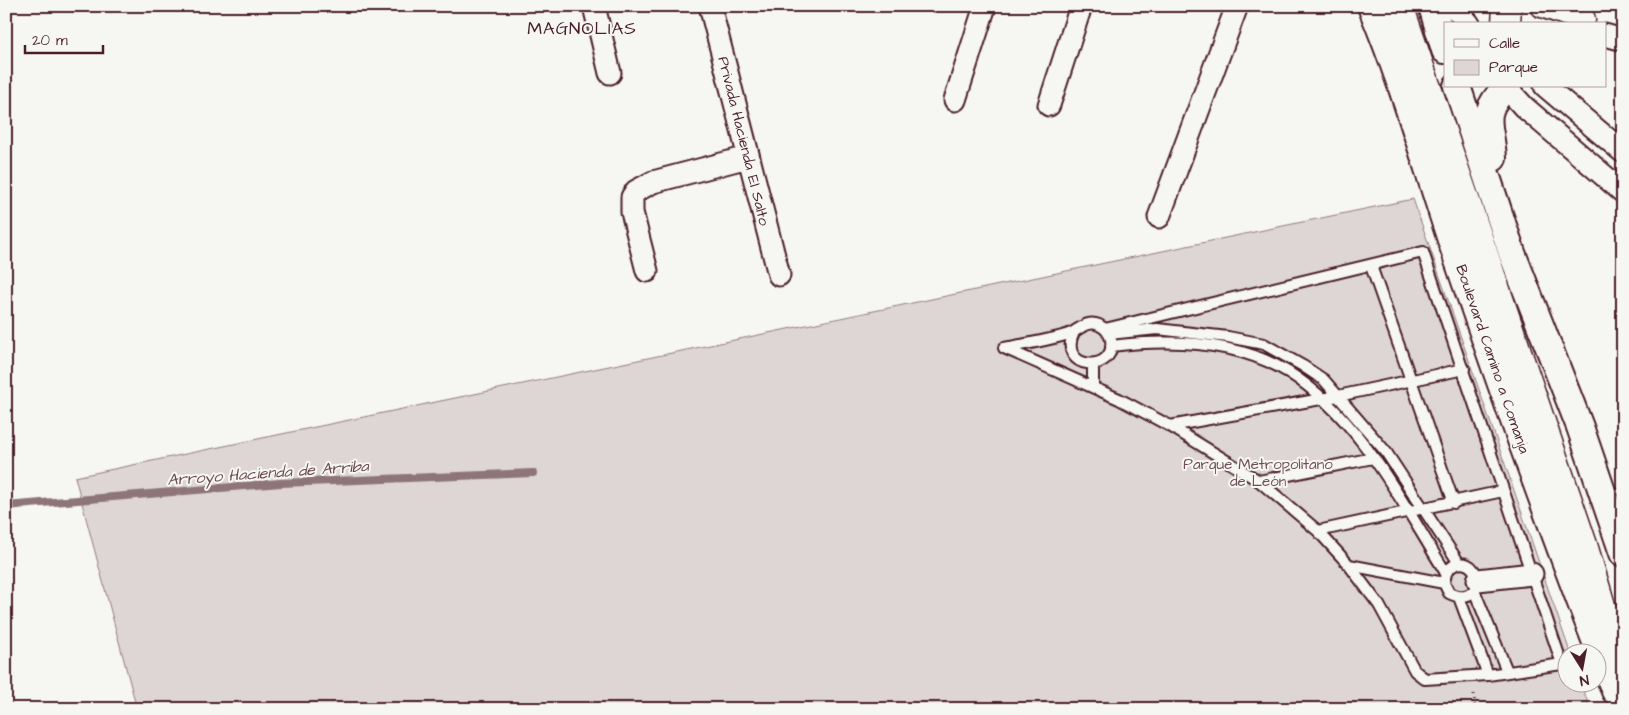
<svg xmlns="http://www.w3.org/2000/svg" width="1629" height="715" font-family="'Architects Daughter',sans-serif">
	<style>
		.green { fill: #ddd6d5; stroke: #947a80 }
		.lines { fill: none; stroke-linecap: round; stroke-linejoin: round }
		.stream { stroke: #8e747a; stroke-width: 8 }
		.service-casing { stroke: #4a1f2b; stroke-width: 14 }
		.minor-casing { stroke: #4a1f2b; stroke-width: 25 }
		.tertiary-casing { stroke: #4a1f2b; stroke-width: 30 }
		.primary-casing { stroke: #4a1f2b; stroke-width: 31 }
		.path { stroke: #4a1f2b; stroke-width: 3; stroke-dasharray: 1 4; stroke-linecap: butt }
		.service { stroke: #f6f6f2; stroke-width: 10 }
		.minor { stroke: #f6f6f2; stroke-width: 21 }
		.tertiary { stroke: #f6f6f2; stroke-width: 26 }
		.primary { stroke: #f6f6f2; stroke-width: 28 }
		.labels { text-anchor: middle; stroke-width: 4; stroke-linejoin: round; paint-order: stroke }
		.street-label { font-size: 15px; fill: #4a1f2b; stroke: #f6f6f2 }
		.park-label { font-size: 15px; fill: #6f4d56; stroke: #f6f6f2 }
		.water-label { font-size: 16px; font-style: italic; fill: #6c4a52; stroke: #f6f6f2 }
		.quarter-label { font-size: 18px; letter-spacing: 1px; fill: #4a1f2b; stroke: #f6f6f2 }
	</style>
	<rect width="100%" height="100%" fill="#f6f6f2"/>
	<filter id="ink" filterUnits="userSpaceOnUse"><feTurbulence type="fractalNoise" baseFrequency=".02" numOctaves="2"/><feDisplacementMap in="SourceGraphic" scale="10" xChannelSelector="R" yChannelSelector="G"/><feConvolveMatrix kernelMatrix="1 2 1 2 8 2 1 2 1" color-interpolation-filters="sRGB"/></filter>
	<g filter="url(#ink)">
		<path class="green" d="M1413,199l157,453h-4v30l15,1 9,26h-1453l-62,-232z"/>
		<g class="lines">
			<path class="stream" d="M6,506l275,-23 252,-10"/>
			<g class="service-casing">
				<path id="service" d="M1371,266l83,237
					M1109,334l48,-5 71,8 36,7 39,22 21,14 62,72 73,111
					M1111,346c58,-7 126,-5 177,26 72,45 114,131 158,201l-2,10 5,10c6,3 12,5 19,2 24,-12 -3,-49 -22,-22
					M1004,348l115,51 51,27 89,55 59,50 31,34 30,40 36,66 10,8 63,-4 74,-11 -139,-412 -318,77
					M1004,348c15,-3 61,-10 71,-17 8,-5 14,-10 24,-6 6,3 11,9 12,15 6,34 -55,31 -37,-8
					M1093,387v-23
					M1170,426l168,-30 126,-27
					M1259,481l114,-23
					M1318,531l185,-40
					M1349,565l95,18
					M1474,590l33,81
					M1459,597l29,78"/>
			</g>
			<g class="minor-casing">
				<path id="minor" d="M594,6l16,67
					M710,6l69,269
					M1453,6l16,18
					M1541,6l40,14
					M1605,35l18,5
					M1505,86l19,21 99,85
					M1545,86l78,66
					M955,100l30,-94
					M1049,105l32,-99
					M1159,217l78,-211
					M647,271l-15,-59v-15l4,-6 17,-9 95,-25
					M1478,580l54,-6"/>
			</g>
			<g class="tertiary-casing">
				<path id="tertiary" d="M1371,6c33,78 55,160 82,240 51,149 104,298 162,445
					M1432,6l13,44
					M1457,86l55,167 68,174 43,126
					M1493,158c-2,-35 -15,-43 14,-72"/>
			</g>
			<g class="primary-casing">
				<path id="primary" d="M1399,6l184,539 32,108 8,49
					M1567,6l14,14
					M1506,24l1,-18
					M1505,86v2"/>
			</g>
			<path class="path" d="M1474,694l1,15"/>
			<use href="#service" class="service"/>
			<use href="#minor" class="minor"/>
			<use href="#tertiary" class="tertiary"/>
			<use href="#primary" class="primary"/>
		</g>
	</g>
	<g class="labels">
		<g class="street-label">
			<text transform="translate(744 141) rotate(76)" y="5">Privada Hacienda El Salto</text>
			<text transform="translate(1493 359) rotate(71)" y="5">Boulevard Camino a Comanja</text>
		</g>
		<g class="park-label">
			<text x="1258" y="469">Parque Metropolitano<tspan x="1258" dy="17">de León</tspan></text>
		</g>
		<g class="water-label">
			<text transform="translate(268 472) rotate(-4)" y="6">Arroyo Hacienda de Arriba</text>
		</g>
		<g class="quarter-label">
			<text x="582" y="34">MAGNOLIAS</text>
		</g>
	</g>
	<rect width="1629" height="715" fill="none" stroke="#f6f6f2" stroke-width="25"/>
	<rect x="12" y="12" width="1604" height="690" fill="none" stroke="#4a1f2b" stroke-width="2" filter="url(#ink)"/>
	<rect x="1444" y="22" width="162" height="65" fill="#f6f6f2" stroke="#b1a0a2"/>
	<rect x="1454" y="39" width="25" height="8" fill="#f6f6f2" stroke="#b1a0a2"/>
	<text x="1489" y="48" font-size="15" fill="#4a1f2b">Calle</text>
	<rect x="1454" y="60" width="25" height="15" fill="#ddd6d5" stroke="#b1a0a2"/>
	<text x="1489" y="72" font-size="15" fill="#4a1f2b">Parque</text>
	<g transform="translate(1582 668) rotate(169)"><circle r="24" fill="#f6f6f2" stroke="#b1a0a2"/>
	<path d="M0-4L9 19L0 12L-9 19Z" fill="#4a1f2b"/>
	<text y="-8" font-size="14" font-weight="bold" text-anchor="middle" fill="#4a1f2b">N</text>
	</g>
	<path d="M25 45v8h78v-8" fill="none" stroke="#4a1f2b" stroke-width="2.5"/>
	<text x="32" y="45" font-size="15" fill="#4a1f2b" stroke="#f6f6f2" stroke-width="4" paint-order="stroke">20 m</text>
</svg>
